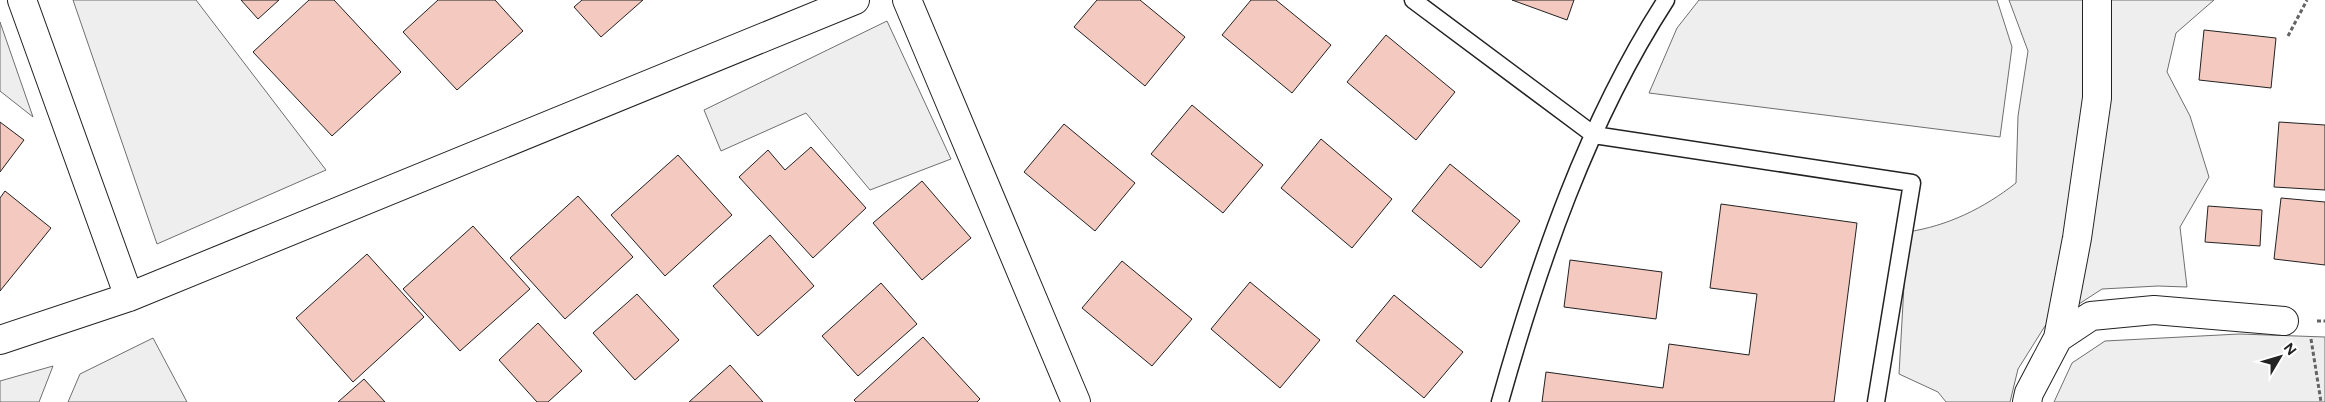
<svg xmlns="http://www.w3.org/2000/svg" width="2325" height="402" font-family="Figtree,sans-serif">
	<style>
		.green { fill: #eee; stroke: #6f6f6f }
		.building { fill: #f3c9c0; stroke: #222 }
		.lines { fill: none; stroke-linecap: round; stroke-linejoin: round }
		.service-casing { stroke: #222; stroke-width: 19 }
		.minor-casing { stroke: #222; stroke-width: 30 }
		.path { stroke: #646464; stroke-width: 3; stroke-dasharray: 4 2.5; stroke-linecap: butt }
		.service { stroke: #fff; stroke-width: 16 }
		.minor { stroke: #fff; stroke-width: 28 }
	</style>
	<rect width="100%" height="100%" fill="#fff"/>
	<path class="green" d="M73,0h123l130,170 -169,74z
		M1699,0h298l15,47 -12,90 -351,-44 28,-65z
		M2009,0h205l-38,33 -9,39 23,44 19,61 -29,50 7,60 -29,-1 -56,3 -57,37 -27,43 -8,33h-64l-8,-10 -39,-18 8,-142c41,-6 77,-24 109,-49l2,-67 10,-65z
		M887,21l64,138 -81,31 -64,-77 -85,38 -17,-41z
		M0,22l33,95 -33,-26z
		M2239,334l86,3v65h-271l18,-39 33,-22z
		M153,338l34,64h-119l12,-28z
		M53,366l-14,36h-39v-21z"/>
	<path class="building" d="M241,0h38l-21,19z
		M309,0h25l67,72 -69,64 -79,-84z
		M438,0h57l28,31 -66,59 -54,-58z
		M582,0h61l-42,37 -27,-30z
		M1097,0h43l45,37 -40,49 -71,-59z
		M1251,0h25l55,45 -39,48 -70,-58z
		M1512,0h62l-7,20z
		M2204,30l72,8 -5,50 -72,-8z
		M1386,35l69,57 -39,48 -69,-58z
		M1192,105l71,60 -40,48 -72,-59z
		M0,122l24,18 -24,32z
		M2279,122l46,3v65l-51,-3z
		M1064,124l71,59 -40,48 -71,-59z
		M1321,139l71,60 -40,49 -71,-60z
		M811,147l55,61 -53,50 -74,-81 29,-27 17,20z
		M678,155l54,60 -67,61 -54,-61z
		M1450,164l70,57 -39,47 -69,-57z
		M922,181l49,57 -49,42 -49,-57z
		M5,191l46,37 -51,63v-93z
		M578,196l55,61 -68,62 -55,-61z
		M2281,198l44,4v63l-51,-6z
		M1721,204l136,19 -23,179h-292l4,-30 117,16 6,-44 80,11 8,-61 -47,-6z
		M2208,206l54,4 -2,36 -55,-4z
		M473,226l57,63 -70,62 -57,-62z
		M770,235l44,51 -56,50 -45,-50z
		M367,254l57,63 -71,65 -57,-64z
		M1570,260l92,12 -6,47 -92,-12z
		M1122,261l70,58 -40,47 -70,-58z
		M1250,282l70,58 -40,48 -69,-59z
		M881,283l36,41 -59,52 -36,-40z
		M637,294l42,46 -44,40 -42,-47z
		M1394,295l69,57 -39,46 -68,-57z
		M538,323l44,48 -34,31h-11l-38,-42z
		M923,337l57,62 -3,3h-121l-2,-2z
		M730,365l33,37h-74z
		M364,379l21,23h-47z"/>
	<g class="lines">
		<g class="service-casing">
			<path id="service" d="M1413,0l181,135 318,48 -36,219
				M1500,402c39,-139 87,-280 166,-402"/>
		</g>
		<g class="minor-casing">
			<path id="minor" d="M22,0l107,297
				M907,0l169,402
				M2058,338l19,-100 20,-140v-98
				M0,340l129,-43 726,-297
				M2027,402l2,-9 29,-55 33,-22 63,-6 130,11"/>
		</g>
		<path class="path" d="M2288,36l19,-36
			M2317,321h8
			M2311,339l10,63"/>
		<use href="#service" class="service"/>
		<use href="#minor" class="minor"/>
	</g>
	<g transform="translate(2280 357) rotate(52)" stroke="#ffffff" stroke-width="4" paint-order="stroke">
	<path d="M0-4L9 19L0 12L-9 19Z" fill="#222222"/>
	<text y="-8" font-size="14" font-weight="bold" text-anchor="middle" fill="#222222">N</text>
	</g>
</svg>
